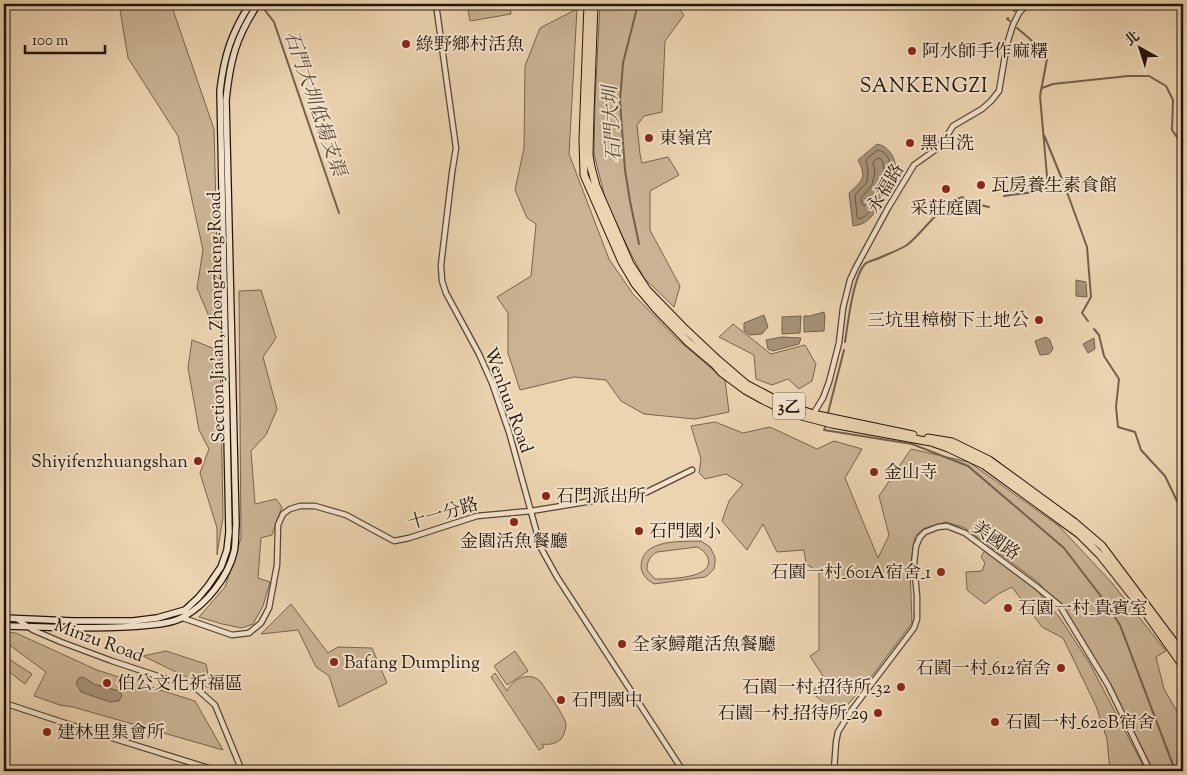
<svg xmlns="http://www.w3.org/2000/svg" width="1187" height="775" font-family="'Sorts Mill Goudy','Noto Serif TC',serif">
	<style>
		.green { fill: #cab394; stroke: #766450; fill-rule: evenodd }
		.water { fill: #a79379; stroke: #72604e }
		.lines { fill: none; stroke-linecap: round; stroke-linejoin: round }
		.shore { stroke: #645443; stroke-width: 1 }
		.stream { stroke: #72604e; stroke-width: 2 }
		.street-casing { stroke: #544436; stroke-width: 7 }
		.secondary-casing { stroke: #22140d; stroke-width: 8 }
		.primary-casing { stroke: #22140d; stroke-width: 9 }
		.street { stroke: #f3e3cc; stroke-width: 4.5 }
		.secondary { stroke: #f3e3cc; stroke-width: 5.5 }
		.primary { stroke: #ecd4b0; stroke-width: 7 }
		.poi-dot { fill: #8f2418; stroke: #f3e3cc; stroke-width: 2 }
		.labels { text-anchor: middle; stroke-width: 4; stroke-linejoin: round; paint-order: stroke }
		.shield { fill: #f3e3cc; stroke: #615246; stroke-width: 1 }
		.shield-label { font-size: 16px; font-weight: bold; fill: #22140d }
		.poi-label { font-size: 18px; fill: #22140d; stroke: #f3e3cc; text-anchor: start }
		.street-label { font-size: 18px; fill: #22140d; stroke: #f3e3cc }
		.water-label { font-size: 19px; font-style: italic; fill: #574738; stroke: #f3e3cc }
		.quarter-label { font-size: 20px; letter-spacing: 1px; fill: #22140d; stroke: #f3e3cc }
	</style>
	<rect width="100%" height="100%" fill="#ecd4b0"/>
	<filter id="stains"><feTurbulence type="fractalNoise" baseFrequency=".004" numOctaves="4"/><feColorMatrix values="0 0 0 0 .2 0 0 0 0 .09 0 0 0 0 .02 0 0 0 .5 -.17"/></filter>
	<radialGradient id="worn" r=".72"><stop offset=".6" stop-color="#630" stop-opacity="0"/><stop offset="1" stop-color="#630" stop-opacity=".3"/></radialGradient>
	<path class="green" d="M119,4h52l43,125 5,196 -6,1 -16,-38 6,-38 -25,-114 -50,-78z
		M467,4h43l1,10 -41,7z
		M600,4h76l8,11 -19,26 -3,71 -18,4 -7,9 3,29 2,9 26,-6 11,18 -29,16v39l30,56 -6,21 -30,-29 -14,-26 -24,-50 -12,-48 1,-52z
		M577,9l-8,145 40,105 24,35 44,45 48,41 4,32 -34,7 -51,-5 -23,-13 -15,-21 -32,-3 -54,13 -12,-37v-40l-11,-16 34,-21 5,-52 -9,-6 -12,-28 9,-42 1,-82 15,-38z
		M261,290l15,48 -13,19 14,52 -11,26 -15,16 4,53 21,-5 6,8 -10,28 -11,3 -3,40 12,4 -7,24 -10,18 -11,4 -20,-4 -23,-7 26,-30 16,-49 -2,-247z
		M733,324l38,30 34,-9 11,19 -4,17 -13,8 -11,-10 -16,6 -16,-6 -2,-24 -35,-18z
		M192,340l28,11 3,166 -6,38v-27l-17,-55 9,-24 -10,-19 -11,-62z
		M715,422l28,11 27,-6 47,22 17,-8 28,8 -17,29 33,80 11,-23 -10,-39 32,-47 58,13 90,64 53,57 54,68 -10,6 8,32 19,33v49h-29l-71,-133 -45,-56 -73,-54 -19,-6 -21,6 -10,8 -5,32 2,55 -44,58 -29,34 -27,-22 4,-6h14l-20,-31 9,-6v-78l-13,-8 -2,-14 -27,2 -14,-28 -16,26 -25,-29 7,-20 14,-17 -17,-10 -21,5 -6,-6 2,-14 -10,-33z
		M701,541l9,6 5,10v6l-1,6 -5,5 -4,3 -51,7c-7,-4 -13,-10 -13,-18 1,-28 41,-24 60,-25zM697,547c5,2 9,6 11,11 7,21 -41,21 -53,21l-8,-9c0,-9 3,-14 10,-18z
		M985,550l49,37 26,31 30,46 56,107h-36l-3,-32 -11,-33 -33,-68 -21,-11 -30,-40 -14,7 -13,10 -18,-14 -1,-18 16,-1 3,-8 -4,-6z
		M291,604l37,49 10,-6 34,1 15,35 -48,24 -10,-31 -13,-9 -18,-37 -37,4z
		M4,632l12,1 81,37 98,31 28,49 -150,-43 -13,-2 -26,-9 12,-24 -42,-31z
		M166,651l40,13 5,25 -68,-33z
		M515,651l13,20 -21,14 -13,-19z
		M4,657l5,2 23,15 -7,10 -21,-16z
		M495,673l12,18c6,-13 23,-20 34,-9 6,10 23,32 25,42 0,5 -2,11 -5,15 -5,5 -12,6 -19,5l2,3 -5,3 -48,-73z"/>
	<path class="water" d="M877,144c8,2 11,5 15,11 12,20 -10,52 -24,65 -4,4 -10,5 -15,6l-4,-33c14,-13 18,-15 9,-33z
		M1076,280l10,2 1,15 -11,-1z
		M824,312l1,5 -1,14 -20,1v-16h6z
		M764,315l4,12 -6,7 -12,1 -6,-4v-8z
		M801,316l-1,17 -18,1v-17z
		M782,337l19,1 -2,6 -26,7 -5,-2 -2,-9z
		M1046,337l4,3 3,9 -4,5 -9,1 -5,-14z
		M1094,338l1,11 -7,4 -5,-9z
		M83,677l11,7 25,7 3,4 -3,6 -9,1 -29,-10 -5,-9 3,-5z"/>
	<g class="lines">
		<path class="shore" d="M878,150c29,6 -1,65 -19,69l-2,-2 -2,-22 12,-13 1,-12 -2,-10z
			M878,158l3,1c9,14 -4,40 -17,47l-2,-2 -1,-6 11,-13 3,-14 -2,-8z"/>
		<path class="stream" d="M638,4l-15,59 -3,38 5,69 5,31 9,43
			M261,5l13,17 65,191
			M1014,11l7,-7
			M1008,18l-1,1 3,2
			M1042,88l11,-4 75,-8h21l17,10 7,14 -1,30 11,16
			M1044,135l20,49
			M1067,192l20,55 4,50 -9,16 6,8
			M1004,196l37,-5 6,-3v-12l-7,-80 7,-37 -17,-20 -13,-11
			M1094,329l5,6 5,21 15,23 -3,28 2,20 17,5 6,18 24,26 12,25
			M845,342c3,-19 8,-65 20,-78 3,-3 10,-4 14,-6 9,-4 20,-8 28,-13 19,-15 31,-39 55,-48l10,6 17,4
			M828,413l16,-63
			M825,427l-1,3 88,14 56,22 96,82 39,51 17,26 53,140 3,6"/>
		<g class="street-casing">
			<path id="street" d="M436,4l20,144 -4,25 -11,92 1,16 4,12 33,61 13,29 17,49 32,116 16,29 126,194
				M812,416l11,-18 6,-16 10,-39 4,-35 7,-28 5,-11 33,-61 26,-43 21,-15 10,-11 8,-13 29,-17 9,-8 8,-10 8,-47 6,-19 6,-12 8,-9
				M183,618l49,17 17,-2 12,-10 8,-15 8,-43 1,-40 5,-11 7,-5 10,-3h15l31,9 48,26 15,-3 68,-22 54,-5 116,-19 45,-22
				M17,619l16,11 28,12 51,19 85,28 18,16 27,66
				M4,703l73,24 141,44
				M834,771l2,-29 2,-10 13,-21 63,-83 3,-9v-23l-3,-32 2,-18 4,-9 5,-5 13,-5 9,-1 18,7 72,54 23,19 48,79 42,86"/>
		</g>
		<g class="secondary-casing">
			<path id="secondary" d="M4,618l69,3h60l24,-3 28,-8 13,-12 10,-12 13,-19 6,-17 2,-18 -9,-441c4,-35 11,-57 30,-87
				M4,626c48,1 97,4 146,-1 10,-1 24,-2 33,-8 23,-12 45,-40 51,-65 2,-8 1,-18 2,-27l-10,-425c4,-40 10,-63 32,-96"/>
		</g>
		<g class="primary-casing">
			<path id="primary" d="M588,4l-5,136 1,35 38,87 13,22 21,25 32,33 26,22 8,9 23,17 18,10 27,13 42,11 99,18 17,6 36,17 95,69 21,21 45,57 38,54
				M594,4l-4,110 -1,41 2,12 5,19 34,78 17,26 36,37 35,33 28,24 36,19 31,11 100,21
				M928,438l24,4 37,18 85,62 28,24 81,108"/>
		</g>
		<use href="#street" class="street"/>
		<use href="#secondary" class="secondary"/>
		<use href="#primary" class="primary"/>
	</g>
	<g class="poi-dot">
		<circle cx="406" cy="44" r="5"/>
		<circle cx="912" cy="51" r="5"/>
		<circle cx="649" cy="138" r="5"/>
		<circle cx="910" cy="143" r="5"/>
		<circle cx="981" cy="185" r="5"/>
		<circle cx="946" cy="189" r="5"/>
		<circle cx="1039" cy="320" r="5"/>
		<circle cx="198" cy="461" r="5"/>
		<circle cx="874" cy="472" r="5"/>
		<circle cx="546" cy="496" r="5"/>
		<circle cx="514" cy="522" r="5"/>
		<circle cx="639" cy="531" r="5"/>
		<circle cx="941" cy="572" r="5"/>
		<circle cx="1008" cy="608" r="5"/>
		<circle cx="622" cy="644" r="5"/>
		<circle cx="334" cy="662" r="5"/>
		<circle cx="1061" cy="668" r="5"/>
		<circle cx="107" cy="683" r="5"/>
		<circle cx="901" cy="687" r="5"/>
		<circle cx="561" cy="700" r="5"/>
		<circle cx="878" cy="713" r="5"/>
		<circle cx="995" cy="722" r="5"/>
		<circle cx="47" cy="732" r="5"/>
	</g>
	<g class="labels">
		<rect class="shield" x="773" y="392.5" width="32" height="27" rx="4"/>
		<g class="shield-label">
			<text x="789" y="412">3乙</text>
		</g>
		<g class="poi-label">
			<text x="416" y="50">綠野鄉村活魚</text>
			<text x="922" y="57">阿水師手作麻糬</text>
			<text x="659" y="144">東嶺宮</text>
			<text x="920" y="149">黑白洗</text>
			<text x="991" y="191">瓦房養生素食館</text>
			<text x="946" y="214" text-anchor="middle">采莊庭園</text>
			<text x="1029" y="326" text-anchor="end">三坑里樟樹下土地公</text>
			<text x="188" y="467" text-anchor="end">Shiyifenzhuangshan</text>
			<text x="884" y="478">金山寺</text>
			<text x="556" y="502">石門派出所</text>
			<text x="649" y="537">石門國小</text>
			<text x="514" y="547" text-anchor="middle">金園活魚餐廳</text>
			<text x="931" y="578" text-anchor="end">石園一村_601A宿舍_1</text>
			<text x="1018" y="614">石園一村_貴賓室</text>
			<text x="632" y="650">全家鱘龍活魚餐廳</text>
			<text x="344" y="668">Bafang Dumpling</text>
			<text x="1051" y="674" text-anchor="end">石園一村_612宿舍</text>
			<text x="117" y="689">伯公文化祈福區</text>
			<text x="891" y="693" text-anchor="end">石園一村_招待所_32</text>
			<text x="571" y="706">石門國中</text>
			<text x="868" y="719" text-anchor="end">石園一村_招待所_29</text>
			<text x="1005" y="728">石園一村_620B宿舍</text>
			<text x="57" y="738">建林里集會所</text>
		</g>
		<g class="street-label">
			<text transform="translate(885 188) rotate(-59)" y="6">永福路</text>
			<text transform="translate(216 317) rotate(-91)" y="6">Section Jia'an, Zhongzheng Road</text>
			<text transform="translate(509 400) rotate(70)" y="6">Wenhua Road</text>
			<text transform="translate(443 513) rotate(-16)" y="6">十一分路</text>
			<text transform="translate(996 540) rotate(35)" y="6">美國路</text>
			<text transform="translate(99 640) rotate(20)" y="6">Minzu Road</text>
		</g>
		<g class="water-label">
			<text transform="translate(316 103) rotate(71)" y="7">石門大圳低揚支渠</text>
			<text transform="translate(611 124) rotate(-93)" y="7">石門大圳</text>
		</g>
		<g class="quarter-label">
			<text x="924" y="92">SANKENGZI</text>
		</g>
	</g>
	<rect width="1187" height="775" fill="none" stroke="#ecd4b0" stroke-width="20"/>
	<rect x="5" y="5" width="1177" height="765" fill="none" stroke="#22140d" stroke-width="2.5"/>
	<rect x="10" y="10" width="1167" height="755" fill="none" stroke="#22140d"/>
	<g transform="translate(1140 48) rotate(321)" stroke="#f3e3cc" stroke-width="4" paint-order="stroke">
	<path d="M0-4L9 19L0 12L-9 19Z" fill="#22140d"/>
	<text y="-8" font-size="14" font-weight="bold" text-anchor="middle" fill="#22140d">北</text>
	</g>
	<path d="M25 45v8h80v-8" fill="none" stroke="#22140d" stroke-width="2.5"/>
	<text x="32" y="45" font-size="15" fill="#22140d" stroke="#f3e3cc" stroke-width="4" paint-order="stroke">100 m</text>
	<rect width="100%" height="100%" filter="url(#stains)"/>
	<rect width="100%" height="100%" fill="url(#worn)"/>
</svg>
